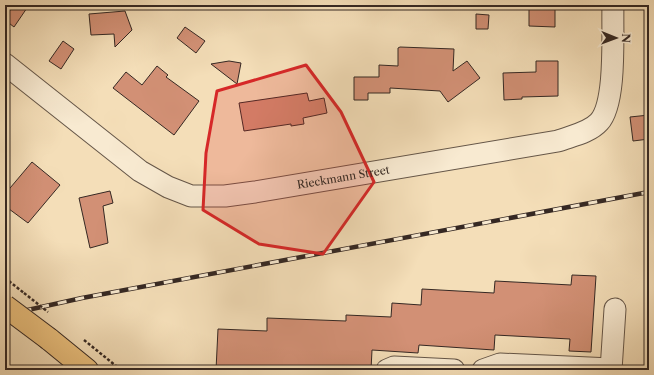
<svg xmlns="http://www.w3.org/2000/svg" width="654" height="375" font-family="'Libre Caslon Text',serif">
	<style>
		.building { fill: #d29075; stroke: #352823 }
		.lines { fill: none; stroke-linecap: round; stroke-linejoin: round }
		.minor-casing { stroke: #655648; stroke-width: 23 }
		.major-casing { stroke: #352823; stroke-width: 24 }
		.path { stroke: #352823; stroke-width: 2.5; stroke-dasharray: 3 2; stroke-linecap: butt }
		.minor { stroke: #f8ead1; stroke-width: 21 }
		.major { stroke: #eabf7c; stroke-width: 22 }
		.rail-casing { stroke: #352823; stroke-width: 4.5 }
		.rail { stroke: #f8ead1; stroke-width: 3; stroke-dasharray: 9; stroke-linecap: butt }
		.major-bridge-casing { stroke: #352823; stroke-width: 24; stroke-linecap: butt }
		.path-bridge { stroke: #352823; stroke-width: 2.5; stroke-dasharray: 3 2; stroke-linecap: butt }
		.major-bridge { stroke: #eabf7c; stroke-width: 22 }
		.marked { fill: #d62828; fill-opacity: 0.2; stroke: #d62828; stroke-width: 3; stroke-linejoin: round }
		.labels { text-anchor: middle; stroke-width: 3; stroke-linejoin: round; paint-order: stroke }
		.street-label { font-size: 11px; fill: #352823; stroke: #f8ead1 }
	</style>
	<rect width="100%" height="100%" fill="#f4deb8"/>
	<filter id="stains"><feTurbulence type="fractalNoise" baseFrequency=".005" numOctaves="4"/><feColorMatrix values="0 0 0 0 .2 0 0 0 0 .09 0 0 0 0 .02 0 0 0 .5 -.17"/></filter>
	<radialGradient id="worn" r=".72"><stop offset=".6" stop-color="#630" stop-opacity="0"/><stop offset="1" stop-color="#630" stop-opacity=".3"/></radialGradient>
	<path class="building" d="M14,5h15l-15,22 -9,-7v-3z
		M529,5l26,1v21l-26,-1z
		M125,11l7,19 -17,17 -1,-13 -23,1 -2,-21z
		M476,14l13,1 -1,14h-12z
		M185,27l20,14 -9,12 -19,-15z
		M63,41l11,8 -13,20 -12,-8z
		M400,47l54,2 -1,22 14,-10 13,17 -32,24 -8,-11 -50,-3v5h-22v7h-14v-23h25v-12l19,1v-18z
		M229,61l12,2 -4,21 -26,-20z
		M536,61h22v35l-36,1v2l-18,1 -1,-27 33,-1z
		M157,66l11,9 -2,2 33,24 -25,34 -61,-47 13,-16 16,13z
		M307,93l2,8 15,-3 3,15 -24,5 1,6 -13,2v-2l-47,7 -5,-28z
		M649,115v24l-16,2 -3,-24z
		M32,162l28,23 -32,38 -23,-17v-12z
		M110,191l3,12 -10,3 5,37 -18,5 -11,-50z
		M572,275l24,1 -5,76 -22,-1 1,-12 -75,-4 -1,15 -75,-5 -1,8 -46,-3 -1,20h-155l2,-41 49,2v-13l79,3v-6l45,2 1,-14 29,2 1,-16 72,4 1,-12 76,4z"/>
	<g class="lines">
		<g class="minor-casing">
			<g id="minor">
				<path id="s1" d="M5,64l135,107 28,16 23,9h34l30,-4 303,-51c13,-5 31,-8 41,-19 18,-19 13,-91 14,-117"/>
				<path d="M387,370l7,-3 60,3"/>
				<path d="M483,370l17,-6 111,5"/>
				<path d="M611,370l4,-61"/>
			</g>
		</g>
		<g class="major-casing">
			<path id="major" d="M49,339l38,31"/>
		</g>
		<path class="path" d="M5,278l19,15
			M84,340l37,30"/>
		<use href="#minor" class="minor"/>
		<use href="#major" class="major"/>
		<g class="rail-casing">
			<path id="rail" d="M5,315l77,-17 567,-106"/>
		</g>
		<use href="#rail" class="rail"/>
		<g class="major-bridge-casing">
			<path id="major-bridge" d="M5,306l44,33"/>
		</g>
		<path class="path-bridge" d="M24,293l24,19"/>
		<use href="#major-bridge" class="major-bridge"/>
	</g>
	<path class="marked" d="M306,65l35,47 33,70 -51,72 -64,-10 -56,-34 3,-57 11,-62z"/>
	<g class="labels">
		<g class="street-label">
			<text dy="4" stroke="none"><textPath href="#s1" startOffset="383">Rieckmann Street</textPath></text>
		</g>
	</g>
	<rect width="654" height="375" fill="none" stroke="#f4deb8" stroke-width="20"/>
	<rect x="6" y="6" width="642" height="363" fill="none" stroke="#352823" stroke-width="2"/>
	<rect x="10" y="10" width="634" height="355" fill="none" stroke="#352823"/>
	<g transform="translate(616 38) rotate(91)" stroke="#f8ead1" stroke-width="3" paint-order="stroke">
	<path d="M0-3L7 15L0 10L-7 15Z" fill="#352823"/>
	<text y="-6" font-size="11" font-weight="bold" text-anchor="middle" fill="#352823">N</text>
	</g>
	<rect width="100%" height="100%" filter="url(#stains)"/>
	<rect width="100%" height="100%" fill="url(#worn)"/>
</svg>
